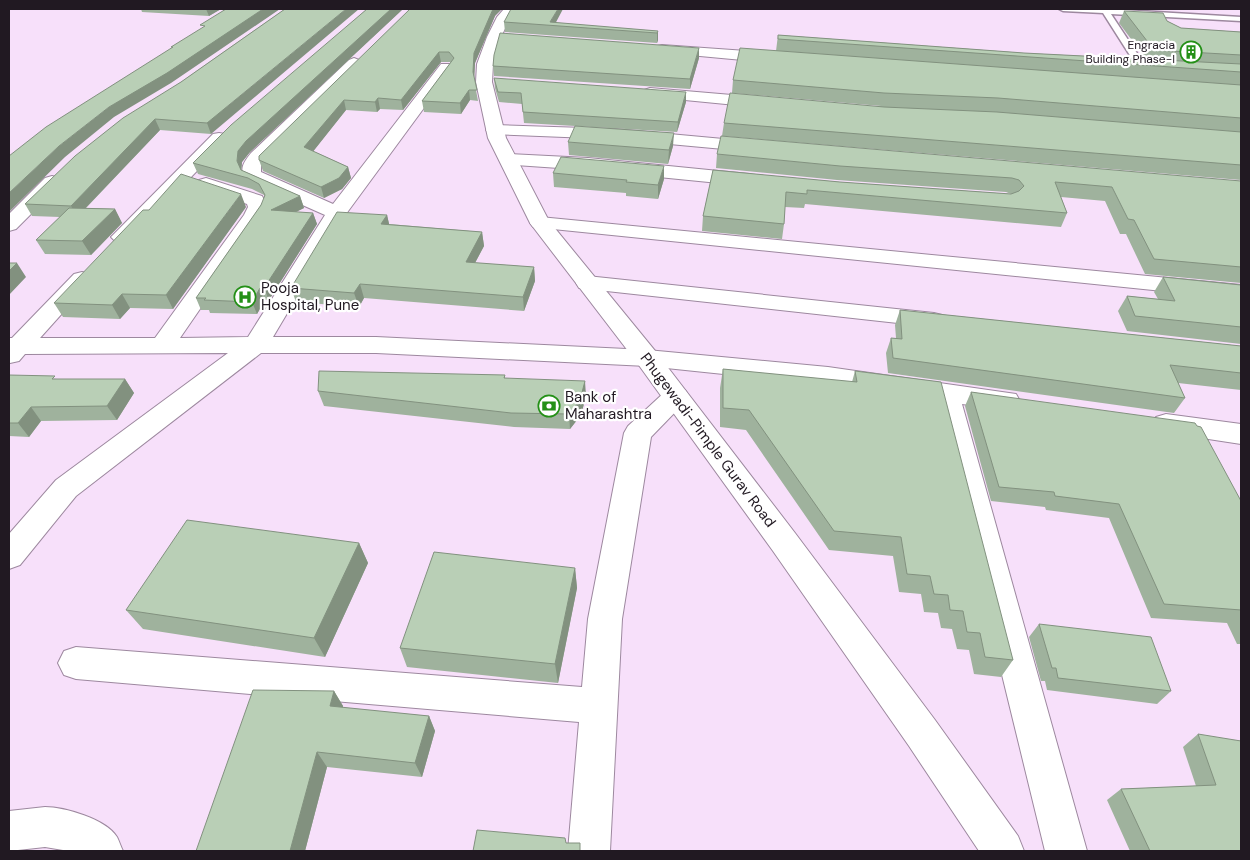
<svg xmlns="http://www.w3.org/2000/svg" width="1250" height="860" font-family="'DM Sans',sans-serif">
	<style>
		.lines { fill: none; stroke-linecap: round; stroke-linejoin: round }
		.lane-casing { stroke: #9d889f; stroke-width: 3 }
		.street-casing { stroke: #9d889f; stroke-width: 2 }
		.secondary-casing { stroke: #9d889f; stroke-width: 2 }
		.lane { fill: #fff; fill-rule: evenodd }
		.street { fill: #fff; fill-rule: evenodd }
		.secondary { fill: #fff; fill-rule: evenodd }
		.wall { fill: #9fb29d }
		.shaded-wall { fill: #82917f }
		.building { fill: #b9cfb6; stroke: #82917f }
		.labels { text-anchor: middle; stroke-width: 4.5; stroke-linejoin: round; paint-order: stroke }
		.far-poi-label { font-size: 12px; fill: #211922; stroke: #fff; text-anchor: end }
		.poi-label { font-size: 15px; fill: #211922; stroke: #fff; text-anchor: start }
		.street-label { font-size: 15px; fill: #211922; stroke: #fff }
	</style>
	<rect width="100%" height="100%" fill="#f7e0fa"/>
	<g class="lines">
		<g class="lane-casing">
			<path id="lane" d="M1059,9h46l136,8v4l-130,-7 33,50 10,1 1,2 -4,3 -13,-2 -35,-55 -40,-2z"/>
		</g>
		<g class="street-casing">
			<path id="street" d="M662,45l112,8 5,2 3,3 -3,3 -5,2 -117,-11 -2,-3 2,-3z
				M354,58l5,2 3,3 -3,3 -96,95 -2,5v6l72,32 108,-140h10l3,3 -108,147 -73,123h103l271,13 181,17 188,27 4,7 -4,7 -9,2 -45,-6 125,447h-42l-110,-451 -107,-15 -181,-19 -271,-13h-115l-185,143 -56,69 -11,4v-35l47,-54 172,-127 -203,1 -6,7 -9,2 -1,-25h3l62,-64 8,-2 8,2 3,5 -53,59h115l89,-123 4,-8 -1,-3 -48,-16 -3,-4 3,-4 7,-2 56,18 6,11 -4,9 -84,122 68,-1 77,-122 -79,-35c-7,-11 -3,-17 5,-27l98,-93z
				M650,88l116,10 6,1 2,4 -2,4 -6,1 -122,-12 -2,-3 2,-3z
				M495,125l120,4 141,13 6,1 3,4 -3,4 -6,1 -141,-13 -126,-5 -3,-4 3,-4z
				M219,133l6,1 3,4 -3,4 -96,99 -7,2 -7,-2 -4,-4 4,-4 98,-99z
				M509,154l79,4 161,16 7,2 3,4 -3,4 -7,2 -161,-16 -86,-6 -2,-4 2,-4z
				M52,176l7,2 3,4 -3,4 -43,43 -7,2v-17l36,-36z
				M540,217l701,68v14l-708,-72 -3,-4 3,-4z
				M587,276l347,37 8,2 4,5 -4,5 -8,2 -355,-39 -3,-5 3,-5z
				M676,387l9,3 4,6 -4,6 -34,35 -29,182 -12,232h-42l11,-129 -503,-43 -12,-4 -6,-12 6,-12 12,-4 506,40 6,-68 36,-186 4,-7 39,-36z
				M1166,414l75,10v20l-85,-13 -4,-7 4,-7z
				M45,807c19,0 61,12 72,30 2,4 4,10 6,14h-54l-24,-4 -36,4v-40z"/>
		</g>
		<g class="secondary-casing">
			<path id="secondary" d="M504,9h14l-8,9 -9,19 -8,27 -1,18 14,56 43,83 107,131 139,181 140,187 83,116 6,15h-45l-70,-105 -136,-195 -135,-187 -108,-141 -42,-85 -12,-56 1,-18 10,-27 10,-20z"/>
		</g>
		<use href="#lane" class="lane"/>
		<use href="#street" class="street"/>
		<use href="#secondary" class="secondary"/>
	</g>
	<path class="wall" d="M141,9h80l-12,7 -67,-4z
		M285,9l-74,125 -51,-4 -74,78 29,1 7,14 -31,32 -46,-1 -9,-14 24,-23 -28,-1 -7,-12 156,-122z
		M367,9h36l-153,143 -8,10 -1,8 59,26 4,12 -8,4 17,1 4,11 -48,76h-4l-8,14 -47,-1 -1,-3h-8l-5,-12 65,-93 4,-8 -1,-2 -12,-6 -54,-15 -5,-11z
		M410,9l85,7 -20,47 -1,16 4,22 -8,-1 -9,14 -37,-2 -2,-11 29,-39h-10l-38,48 -23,-1 -3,3 -31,-2 -33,41 35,16 3,11 -9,11 -18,9 -61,-27 -4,-11z
		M1124,11l43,10 14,7 60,4v148l-519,-44 2,-13 157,-17 -149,-13 1,-13 43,-29 2,-16 246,18 122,6 -27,-36z
		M504,22l52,1 102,8v9l-1,3 -152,-11z
		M699,58l-9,31 -196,-13 -1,-10z
		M494,78l192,24 -9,30 -153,-9 -2,-19 -23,-2 -4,-14z
		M568,142l105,4 -5,18 -99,-9z
		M717,154l524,27v102l-96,-9 -19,-40h-6l-15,-33 -44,-4 6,16 -6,14 -256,-23 -1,4 -19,-1 -1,17 -2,15 -80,-8 1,-15 10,-46 127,12 171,12 -5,-2 -169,-12 -121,-12z
		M553,173l111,6 -6,20 -32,-3v-3l-72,-6z
		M246,207l-73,102 -43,-1 -10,11 -57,-2 -9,-14z
		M387,215l2,9 93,8 2,14 -9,17 59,4 1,14 -11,30 -160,-13 -5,9 -63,-5 -5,-14z
		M1163,277l78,8v59l-114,-13 -9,-20 9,-15 31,3 -4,-7z
		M900,310l341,36v44l-63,-7 7,15 -11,15 -286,-40 -2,-20 5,-15h5l-1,-13z
		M723,369l129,13 3,-11 158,289 -12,17 -27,-3 -5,-24 -12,-1 -5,-20 -11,-1 -3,-15 -14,-1 -3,-18 -22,-2 -6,-36 -64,-6 -83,-120 -26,-3v-39z
		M9,375l48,4h68l9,14 -17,27 -76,1 -12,16 -20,-1z
		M505,375v3l81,18 -5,19 -11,14 -56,-2 -190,-21 -6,-15z
		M971,392l226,34 44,75v143h-4l-10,-21 -76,-5 -42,-100 -63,-8 -1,-3 -54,-6 -26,-95z
		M359,543l9,20 -43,94 -182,-28 -17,-19z
		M575,568l2,20 -19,95 -151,-16 -7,-19z
		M1039,624l132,67 -14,13 -110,-14 -2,-9h-4l-12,-44z
		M334,691l9,15v2l86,8 6,15 -13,46 -95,-10 -22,84h-109z
		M1198,734l43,117h-111l-23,-51 14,-11 75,-3 -13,-39z"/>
	<path class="shaded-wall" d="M206,9h15l-12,7z
		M263,9h17l-109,74 -57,34 -49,40 -56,55v-19l50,-47 50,-39z
		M346,9h13l-148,125 -4,-11z
		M391,9h12l-153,143 -8,10 -1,11 -4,-12 1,-10 8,-10z
		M493,9h9l-7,7 -20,47 -1,19 -1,-10 1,-19z
		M558,9h5l-9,17 -4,-4z
		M658,31v9l-1,3v-10z
		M699,48v10l-9,31v-10z
		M439,52l2,10 -38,48 -2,-10z
		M469,90l1,10 -9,14 -1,-11z
		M686,92v10l-9,30 1,-10z
		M378,98l2,11 -3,3 -2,-10z
		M344,100l2,10 -38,48 -4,-11z
		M155,119l5,11 -83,87 -6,-11z
		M674,133l-1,13 -5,18 1,-14z
		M664,166v13l-6,20v-14z
		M348,167l3,11 -9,11 -18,9 -3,-11z
		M241,194l5,13 -73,102 -7,-14z
		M300,196l4,12 -29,14 -4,-12z
		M115,209l7,14 -31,32 -9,-14z
		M313,213l4,11 -48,76 -5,-12z
		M387,215l3,13 -9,-4z
		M482,232l2,14 -16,30 -2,-14z
		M17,263l9,14 -17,18v-24z
		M534,267l1,14 -11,30 -1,-14z
		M360,284l4,14 -5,9 -5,-14z
		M260,288l5,12 -8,14 -5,-12z
		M122,294l8,14 -10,11 -8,-14z
		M125,379l9,14 -17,27 -10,-14z
		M585,381l1,15 -5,19 -11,14 -1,-15z
		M31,407l10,14 -12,16 -11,-14z
		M359,543l9,20 -43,94 -11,-19z
		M575,568l2,20 -19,95 -3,-19z
		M334,691l9,15 -4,16 -9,-16z
		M429,716l6,15 -13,46 -7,-14z
		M317,752l10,15 -22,84h-15z"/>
	<path class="building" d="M226,9h37l-96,64 -58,34 -50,39 -50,47v-37l37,-29 127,-80h-2l34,-21 -5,-1z
		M285,9h61l-139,114 -52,-4 -84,87 -46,-2 50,-48 48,-38 58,-36z
		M367,9h24l-145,132 -8,10 -1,10 4,9 59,26 -29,14 42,3 -49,75h-4l-8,14 -48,-2 2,-2h-10l65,-93 4,-10 -6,-11 -11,-6 -55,-15 38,-38z
		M410,9h83l-19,44 -1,19 4,18h-8l-9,13 -38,-2 32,-43 -5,-6h-10l-38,48 -23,-2 -3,4 -31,-2 -40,47 44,20 -9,11 -18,9 -62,-27v-4z
		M511,9h47l-8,13 108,9 -1,2 -153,-11z
		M1124,11l39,2 4,8 14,7 60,4v23l-87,-5z
		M500,33l199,15 -9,31 -197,-13 1,-11z
		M778,35l246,18 217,11v8l-463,-33z
		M740,48l501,37v33l-243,-20 -114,-5 -151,-13z
		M494,78l192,14 -8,30 -155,-10 -2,-19 -23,-1z
		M730,93l154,14 113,5 244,20v33l-517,-42z
		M575,126l99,7 -5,17 -101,-8z
		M721,136l520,45v86l-87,-8 -20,-39 -6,-1 -16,-32 -57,-5 12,31 -260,-23v4l-21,-2 -2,32 -81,-8 10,-46 127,12 171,12 8,-3 5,-5 -5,-6 -7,-2 -172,-12 -123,-12z
		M561,157l103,9 -6,19 -32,-3 1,-2 -74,-7z
		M181,174l60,20 -75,101 -44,-1 -10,11 -58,-2 89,-93h6z
		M69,208l46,1 -33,32 -46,-1z
		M337,212l50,3 -6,9 101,8 -16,30 68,5 -11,30 -163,-13 -6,9 -63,-5z
		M9,263h8l-8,8z
		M1163,277l78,8v42l-106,-11 -8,-20 48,5z
		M900,310l341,36v27l-71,-8 15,33 -292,-40 -2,-20 11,1z
		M723,369l134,13 -2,-11 86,11 72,278 -28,-3 -5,-24 -13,-1 -4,-21 -13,-1 -2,-15 -14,-1 -4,-18 -23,-2 -6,-37 -67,-6 -85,-121 -26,-2z
		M319,371l186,4 -1,3 81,3 -5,19 -11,14 -58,-1 -193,-22z
		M9,375l46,1 -3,3h73l-18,27 -76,1 -13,16h-9z
		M971,392l224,31 2,3 4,1 40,74v109l-77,-6 -45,-100 -64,-8 -1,-4 -55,-5z
		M187,520l172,23 -45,95 -188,-28z
		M434,552l141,16 -20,96 -155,-16z
		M1039,624l112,13 20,54 -113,-13 -2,-10h-4z
		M253,690l81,1 -4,15 99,10 -14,47 -98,-11 -27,99h-94z
		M1198,734l43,7v110h-91l-29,-62 95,-4z
		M477,830l88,8 1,5h14v8h-107z"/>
	<defs>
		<g id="building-ring" transform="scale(1.125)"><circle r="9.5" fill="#fff" stroke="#249017" stroke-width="1.5"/><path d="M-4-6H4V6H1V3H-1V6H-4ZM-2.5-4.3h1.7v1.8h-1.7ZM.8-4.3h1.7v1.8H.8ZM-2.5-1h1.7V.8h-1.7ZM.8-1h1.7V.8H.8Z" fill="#249017"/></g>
		<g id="hospital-ring" transform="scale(1.125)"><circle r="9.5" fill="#fff" stroke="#249017" stroke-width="1.5"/><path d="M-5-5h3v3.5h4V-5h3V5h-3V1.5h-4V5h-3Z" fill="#249017"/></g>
		<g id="bank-ring" transform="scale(1.125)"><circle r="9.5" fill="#fff" stroke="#249017" stroke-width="1.5"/><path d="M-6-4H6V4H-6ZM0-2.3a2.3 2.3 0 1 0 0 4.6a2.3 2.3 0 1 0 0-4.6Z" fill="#249017"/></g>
	</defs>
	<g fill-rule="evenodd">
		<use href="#building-ring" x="1191" y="52"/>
		<use href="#hospital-ring" x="245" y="297"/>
		<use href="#bank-ring" x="549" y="406"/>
	</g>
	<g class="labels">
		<g class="far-poi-label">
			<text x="1175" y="49">Engracia<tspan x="1175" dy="14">Building Phase-I</tspan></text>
		</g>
		<g class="poi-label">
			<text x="261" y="293">Pooja<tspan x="261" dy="17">Hospital, Pune</tspan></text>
			<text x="565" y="402">Bank of<tspan x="565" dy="17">Maharashtra</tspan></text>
		</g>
		<g class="street-label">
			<text transform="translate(708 440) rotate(53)" y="5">Phugewadi-Pimple Gurav Road</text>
		</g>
	</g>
	<rect width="1250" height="860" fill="none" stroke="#211922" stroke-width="20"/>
</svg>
